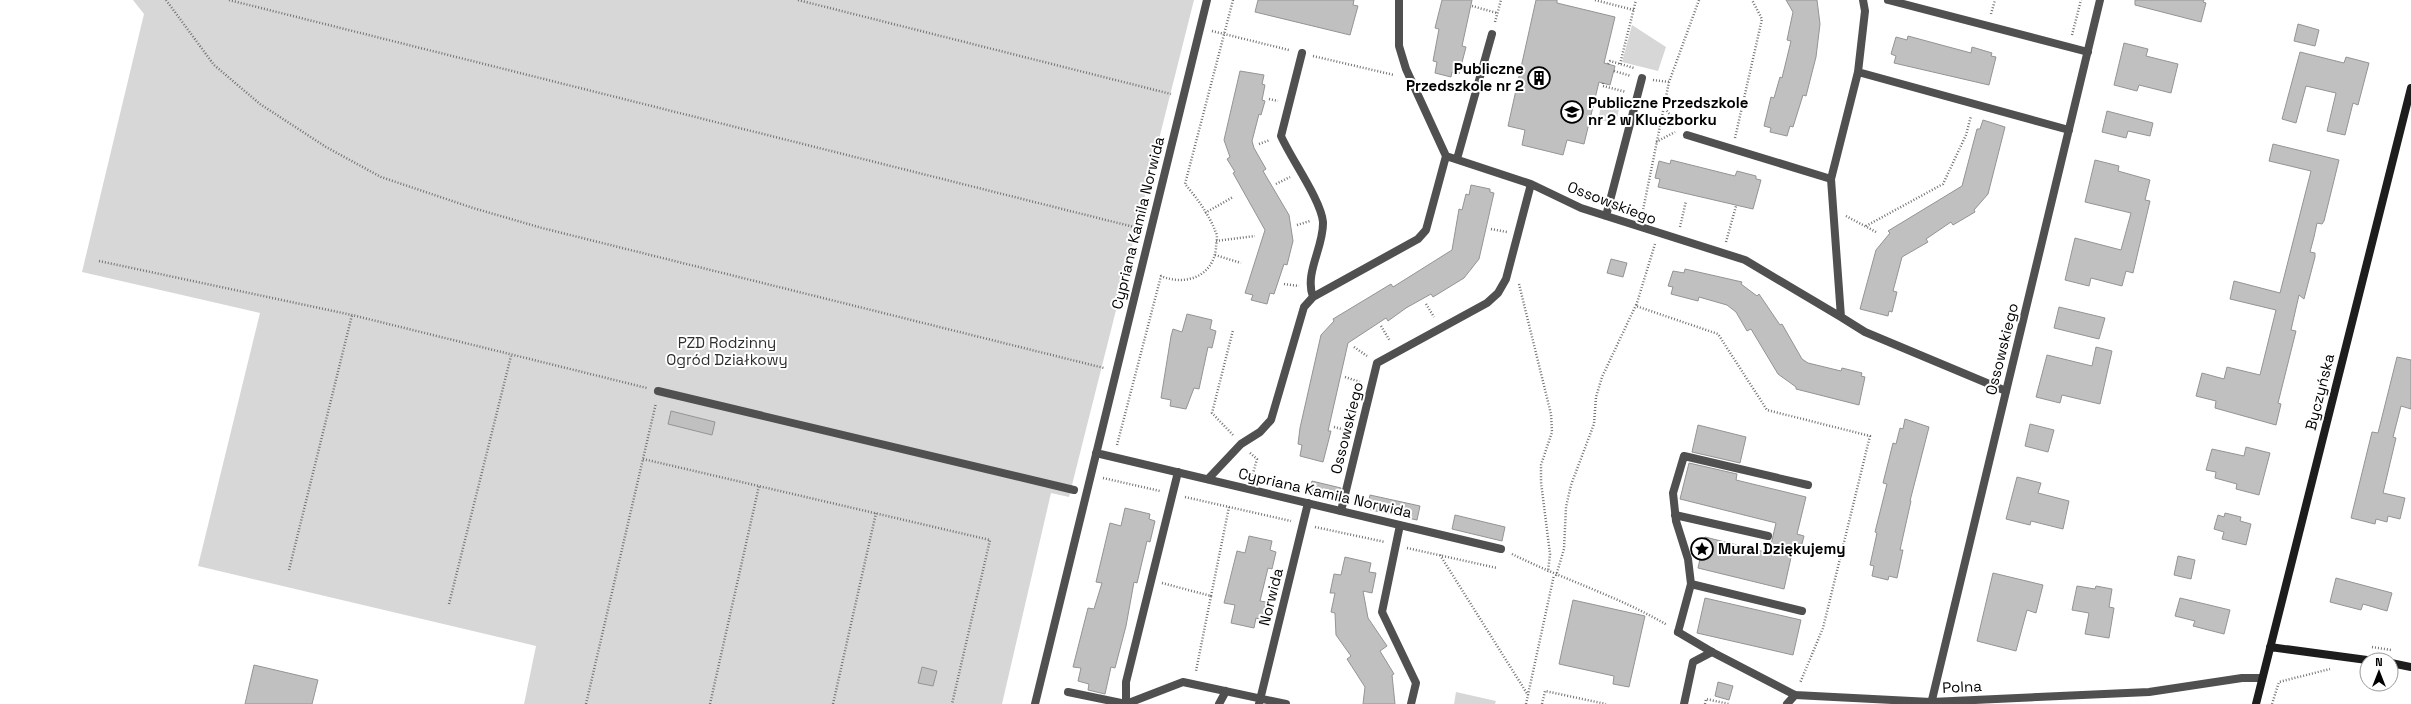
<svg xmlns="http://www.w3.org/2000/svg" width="2411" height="704" font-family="'Space Grotesk',sans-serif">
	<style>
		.green { fill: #d7d7d7 }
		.building { fill: #c0c0c0; stroke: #949494 }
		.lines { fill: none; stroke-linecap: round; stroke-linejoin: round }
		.path { stroke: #727272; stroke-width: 2.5; stroke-dasharray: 1 2; stroke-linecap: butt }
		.lane { stroke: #505050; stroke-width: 8 }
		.street { stroke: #505050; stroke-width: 8 }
		.secondary { stroke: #1d1d1d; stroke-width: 8 }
		.labels { text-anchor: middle; stroke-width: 4; stroke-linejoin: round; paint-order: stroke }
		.poi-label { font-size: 15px; font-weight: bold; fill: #000; stroke: #fff; text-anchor: start }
		.street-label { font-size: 15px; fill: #000; stroke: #fff }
		.park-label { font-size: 15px; fill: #2e2e2e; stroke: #fff }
	</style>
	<rect width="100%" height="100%" fill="#fff"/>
	<path class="green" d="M133,0h1061l-125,497 -18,-4 -49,211h-478l12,-58 -338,-80 62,-253 -178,-41 62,-258z
		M1632,25l34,22 -8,24 -36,-9z
		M1602,101l18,3 -4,19 -18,-3z
		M1456,692l40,9 -1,3h-41z"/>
	<path class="building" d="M1258,0h96l-1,5 5,1 -8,29 -95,-23z
		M1442,0h30l-10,46 4,1 -7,27 -7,-2 -1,5 -16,-4 2,-11 -4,-1 6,-32 -4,-1z
		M1536,0h21v3l58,14 -11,46 11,3 -5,19 -11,-3 -15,62 -17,-4 -4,15 -41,-10 3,-15 -17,-4z
		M1786,0h31l3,24 -4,33 -10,39 -3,-1 -10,32 -3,-1 -3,10 -17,-4 1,-4 -7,-2 7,-29 3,1 6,-21 2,1 9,-37 -4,-1 6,-28z
		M2135,0h69l-1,2 3,1 -5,19 -66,-17z
		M2298,24l21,6 -4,16 -21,-5z
		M1908,36l63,17 1,-6 20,6 -1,3 5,1 -7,28 -95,-22 2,-7 -5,-2 5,-17 11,3z
		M2124,43l24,6 -2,7 32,8 -7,29 -32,-8 -2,6 -23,-6z
		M2300,52l44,11 2,-6 23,6 -11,42 -5,-2 -8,32 -18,-4 9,-38 -30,-7 -10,37 -14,-4z
		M1240,71l24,4 -2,9 3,1 -3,15 3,1 -4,14 -2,-1 -7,27 2,7 12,21 -3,2 26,44 4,26 -6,24 -3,-1 -10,30 -4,-1 -3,11 -16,-4 2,-5 -8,-2 20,-63 -32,-57 2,-1 -8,-13 3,-2 -6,-17z
		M2107,111l46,12 -3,13 -22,-5 -2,7 -24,-6z
		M1983,120l22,7 -17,67 -14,16 1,2 -22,13 -2,-3 -25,17 2,3 -26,15 -9,34 4,1 -5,20 -3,-1 -1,5 -28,-7 16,-59 14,-17 -2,-2 74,-45 15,-57h3z
		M2273,144l66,16 -15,61 -2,3 -5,-1 -3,14 -4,15 5,1v4l-11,42 -5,-4 -8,35 5,1 -18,72 3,1 -5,21 -61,-17 1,-7 -20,-5 6,-23 22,6 3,-12 33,8 16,-65 -46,-11 4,-18 46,12 31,-122 -42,-10z
		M1671,160l64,16 2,-5 19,5v3l5,1 -8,29 -95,-22 2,-8 -5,-1 4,-17 11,3z
		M2095,160l24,6 -1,5 32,9 -5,20 5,1 -17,72 -7,-2 -4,15 -31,-8 -2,8 -24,-6 10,-42 46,12 10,-37 -46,-11z
		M1471,185l19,4v3l4,1 -15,66 -15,19 -31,19 -2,-3 -25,14 -18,13 -2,-3 -38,25 -20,88h3l-8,31 -23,-6 2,-11 -4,-1 2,-16 21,-93 13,-14 -1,-2 58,-35 2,3 59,-37 7,-41 3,1 4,-16 3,1z
		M1611,259l16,4 -4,14 -16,-4z
		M1685,269l57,13 -1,2 16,12 2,-2 21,31 2,-1 20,35 6,4 33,8 1,-3 20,5 -1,3 4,1 -6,28 -63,-16v-2l-18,-13 -27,-45 -4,2 -11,-19 -9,-7 -28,-8 -1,4 -27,-7 2,-7 -5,-1 5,-15 11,2z
		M2059,307l46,11 -6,21 -45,-11z
		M1187,314l25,6 -2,9 6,2 -4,17 -4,-1 -9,42 -5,-1 -8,21 -16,-3 1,-6 -10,-2 10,-62 2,-7 9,3z
		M2096,347l16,4 -12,53 -38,-9 -2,8 -24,-6 11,-42 45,11z
		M2397,357l14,3v49l-10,-3 -8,31 3,1 -13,55 22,5 -5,21 -12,-3 -1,6 -11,-3 -1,5 -24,-6 21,-86 6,1z
		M671,411l44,11 -3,13 -44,-11z
		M1905,419l24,8 -19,74h1l-11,49h3l-6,28 -8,-2 -1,4 -16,-4 2,-10 -4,-1 7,-32 -2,-1 12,-48 -4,-1 10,-40 3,1 4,-16 3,1z
		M2030,424l24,6 -6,22 -23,-6z
		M1698,425l48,12 -6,26 -48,-11z
		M2246,447l24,6 -11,42 -23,-6 1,-5 -22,-6 1,-6 -10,-2 6,-21 32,7z
		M1689,463l48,11 -1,6 70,17 -9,37 7,2 -5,19 -7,-2 -8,36 -86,-21 7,-31 64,16 7,-30 -96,-24z
		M2017,477l24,6 -3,10 31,8 -6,28 -32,-8 -1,4 -24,-6z
		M1312,481l29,7 -3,14 -29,-7z
		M1370,495l50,11 -3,14 -50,-11z
		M1125,508l25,6 -1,5 6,2 -5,21 -3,-1 -10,42 -3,-1 -8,44 -11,42 -4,-1 -6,27 -17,-4 1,-6 -11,-3 3,-13 -8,-1 15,-59 6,1 8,-26 -6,-1 14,-59 11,3z
		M2225,513l16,4 -1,4 11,3 -5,21 -24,-6 2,-7 -10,-3 4,-14 6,2z
		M1455,515l50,12 -3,14 -50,-12z
		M1249,536l23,5 -2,9 6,2 -4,17 -4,-1 -8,33 6,1 -4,18 -6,-2 -2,10 -23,-5 4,-18 -11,-2 13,-52 8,2z
		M2178,556l17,4 -4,19 -17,-4z
		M1345,557l26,6 -2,9 7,1 -4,20 -9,-2 5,27 19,28 -7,5 14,23 -2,1 3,29h-32l2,-17 -18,-28 4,-3 -15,-21 -1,-22 -4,-1 4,-19h-5l4,-19 7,1z
		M1993,573l50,12 -7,28 -9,-3 -11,41 -39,-10z
		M2336,578l56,15 -5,18 -24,-7 -2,6 -31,-8z
		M2077,586l18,3 1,-3 16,3 -3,18 5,1 -5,30 -24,-4 4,-21 -17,-3z
		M1705,598l96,22 -8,35 -96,-22z
		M2180,598l50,12 -6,24 -31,-8 2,-5 -20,-5z
		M1573,600l72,16 -16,71 -16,-3 1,-8 -55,-12z
		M254,665l64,15 -6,24h-67z
		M922,667l15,4 -4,15 -15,-3z
		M1718,682l15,4 -4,14 -14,-4z"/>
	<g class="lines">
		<path class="path" d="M166,0l48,65 46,39 66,43 55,30 92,31 69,20 562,140
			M229,0l909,228
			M798,0l373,94
			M1595,0l39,10
			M1472,6l25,7
			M1991,14l4,-14
			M1495,22l6,-22
			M1212,31l77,19
			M2072,35l9,-35
			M1313,56l81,19
			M1608,64l2,-3 24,7
			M1620,64l16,-64
			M1614,71l17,5
			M1653,80l16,2
			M1603,83v3l23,6
			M1269,99l9,2
			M1663,106l16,20
			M1735,138l27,-119 -10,-19
			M1656,142l19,-10
			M1259,144l11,-4
			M1276,184l14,-7
			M1205,213l28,-16
			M1642,215l27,-133 30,-82
			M1846,216l30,16
			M1297,225l13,-4
			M1866,226l77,-42 23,-49 5,-19
			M1680,227l6,-26
			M1491,229l16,3
			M1216,241l39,-5
			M1726,242l10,-36
			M1655,244l-19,62 82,28 49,76 103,26 -47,192 -23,55
			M1215,255l26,8
			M99,261l253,54 295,73
			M1284,284l15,2
			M1519,284l32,130 1,18 -11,33v17l9,72 -2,18
			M1426,304l8,13
			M1381,326l9,15
			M1354,347l13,9
			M1345,377l15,5
			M1334,427l15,4
			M1233,435l-21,-22 21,-83
			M1117,445l44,-169c24,10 52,1 55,-28 0,-4 2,-11 0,-15 -6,-17 -19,-35 -31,-49l48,-184
			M1250,453l7,6 -5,18
			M643,459l347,81 -38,164
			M1103,478l57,13
			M1185,497l106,24
			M1315,527l70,15
			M1407,548l90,20
			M1512,554c50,25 108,43 155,71
			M1440,555l88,140
			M289,570l63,-255
			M1556,576l8,-27 2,-42 5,-22 23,-61 2,-27 6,-20 34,-72
			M1162,583l49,13 -15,75
			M1211,596l18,-89
			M449,604l62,-248
			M2372,647l19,3
			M586,704l70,-301
			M710,704l49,-218
			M833,704l43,-191
			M1526,704l28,-129
			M1542,704l3,-13 61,13
			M1705,704l1,-5 23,5
			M2272,704l7,-22 51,-13"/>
		<path class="lane" d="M1399,0v46l7,23 40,87 85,28
			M1863,0l2,11 -7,61 -27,107 10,138 24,15 141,59
			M1888,0l200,52
			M1302,53l-21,83c10,23 40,64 42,86 1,25 -19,51 -10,75
			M1858,72l211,58
			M1687,135l144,44
			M1457,159l35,-125
			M1606,216l36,-138
			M658,391l416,99
			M1208,479l33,-35 19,-12 11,-12 33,-113 9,-10 105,-58 8,-9 20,-74
			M1341,511l36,-148 110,-60 11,-10 8,-14 25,-95 50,24 164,52 96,57
			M1675,515l93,21
			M1691,584l111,27
			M1678,632l13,-48 -3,-25 -12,-38 -3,-28 11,-37 124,29
			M1684,704l9,-42 19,-10
			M1787,704l8,-9"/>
		<path class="street" d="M1096,453l405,96
			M1178,472l-52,210v22l57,-22 103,22
			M1400,525l-18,87 34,71 -5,21
			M1678,632l34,20 83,43 136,7 218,-10 93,-14h20
			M1068,692l58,12
			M1035,704l172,-704
			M1219,704l7,-13
			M1259,704l49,-201
			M1931,704l169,-704"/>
		<path class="secondary" d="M2270,647l97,13
			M2391,663l20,4
			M2256,704l155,-616"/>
	</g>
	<defs>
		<g id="building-ring" transform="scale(1.15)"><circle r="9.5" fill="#fff" stroke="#000" stroke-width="1.5"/><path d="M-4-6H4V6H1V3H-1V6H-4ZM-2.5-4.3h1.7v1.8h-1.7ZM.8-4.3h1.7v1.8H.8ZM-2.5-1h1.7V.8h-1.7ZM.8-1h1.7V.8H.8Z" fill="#000"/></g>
		<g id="school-ring" transform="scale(1.15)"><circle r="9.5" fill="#fff" stroke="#000" stroke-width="1.5"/><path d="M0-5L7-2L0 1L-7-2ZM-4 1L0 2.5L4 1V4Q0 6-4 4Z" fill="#000"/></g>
		<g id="sight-ring" transform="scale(1.15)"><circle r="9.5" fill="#fff" stroke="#000" stroke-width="1.5"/><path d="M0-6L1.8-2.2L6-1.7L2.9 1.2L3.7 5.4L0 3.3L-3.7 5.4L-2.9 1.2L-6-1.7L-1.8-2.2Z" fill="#000"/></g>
	</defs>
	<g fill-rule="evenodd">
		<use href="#building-ring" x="1539" y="78"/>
		<use href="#school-ring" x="1572" y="112"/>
		<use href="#sight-ring" x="1702" y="549"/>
	</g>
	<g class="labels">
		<g class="poi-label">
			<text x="1524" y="74" text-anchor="end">Publiczne<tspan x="1524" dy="17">Przedszkole nr 2</tspan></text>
			<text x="1588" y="108">Publiczne Przedszkole<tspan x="1588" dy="17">nr 2 w Kluczborku</tspan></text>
			<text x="1718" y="554">Mural Dziękujemy</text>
		</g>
		<g class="street-label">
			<text transform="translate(1612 203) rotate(21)" y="5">Ossowskiego</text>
			<text transform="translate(1138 223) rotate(-76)" y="5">Cypriana Kamila Norwida</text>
			<text transform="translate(2002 349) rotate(-76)" y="5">Ossowskiego</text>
			<text transform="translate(2320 392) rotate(-76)" y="5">Byczyńska</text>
			<text transform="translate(1347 428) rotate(-76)" y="5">Ossowskiego</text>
			<text transform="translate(1325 493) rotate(13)" y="5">Cypriana Kamila Norwida</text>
			<text transform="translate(1271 597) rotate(-76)" y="5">Norwida</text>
			<text transform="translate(1962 687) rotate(-3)" y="5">Polna</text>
		</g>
		<g class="park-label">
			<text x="727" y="348">PZD Rodzinny<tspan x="727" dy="17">Ogród Działkowy</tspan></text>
		</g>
	</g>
	<g transform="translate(2379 672)"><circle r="19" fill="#ffffff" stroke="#999999"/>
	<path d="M0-3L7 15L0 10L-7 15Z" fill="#000000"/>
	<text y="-6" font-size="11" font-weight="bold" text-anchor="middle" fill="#000000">N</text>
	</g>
</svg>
